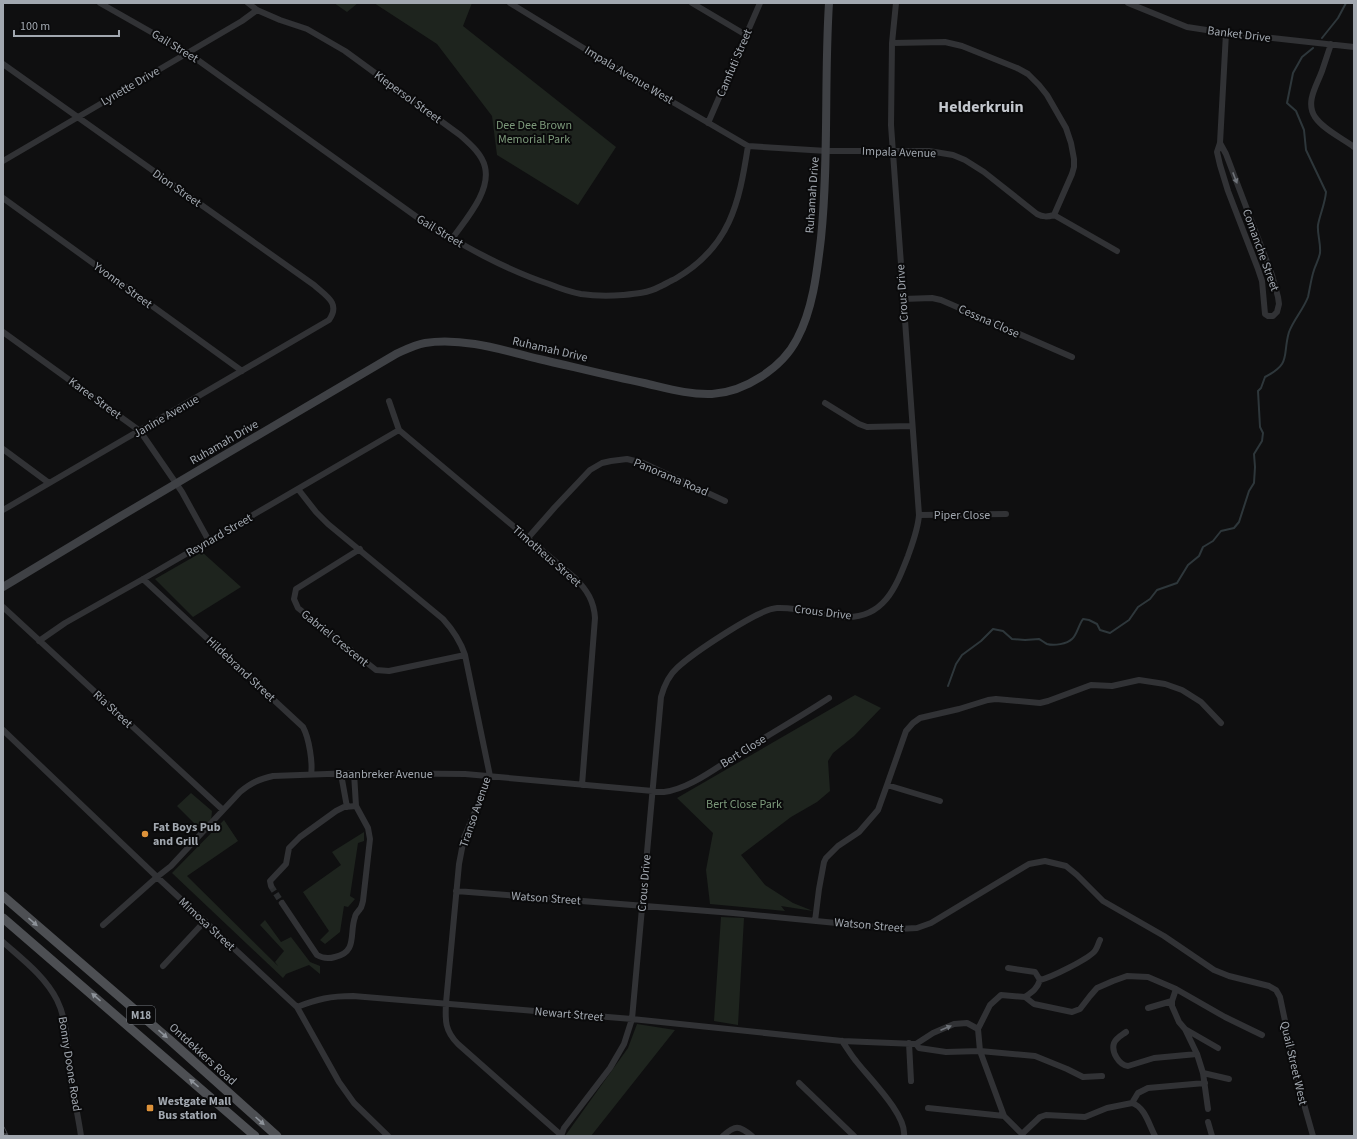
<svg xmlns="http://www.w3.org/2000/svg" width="1357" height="1139" font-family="'Source Sans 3',sans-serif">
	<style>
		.green { fill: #1e241e }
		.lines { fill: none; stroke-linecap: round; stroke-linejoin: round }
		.stream { stroke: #2e373b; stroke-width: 2 }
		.street-tunnel { stroke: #2c2e30; stroke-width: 6; stroke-dasharray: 6 3; stroke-linecap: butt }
		.street { stroke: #313235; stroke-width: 6 }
		.secondary { stroke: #3f4145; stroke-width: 8 }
		.primary { stroke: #4d4f53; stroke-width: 9 }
		.rail-casing { stroke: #4a4c50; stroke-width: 3.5 }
		.rail { stroke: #0a0a0b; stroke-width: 2; stroke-dasharray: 6; stroke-linecap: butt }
		.oneway { fill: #6f7379 }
		.oneway2 { fill: #8d9299 }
		.poi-dot { fill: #dd923a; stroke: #0a0a0b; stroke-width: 1.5 }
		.labels { text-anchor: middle; stroke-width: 4; stroke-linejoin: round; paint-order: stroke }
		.shield { fill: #0a0a0b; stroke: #74797e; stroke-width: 1 }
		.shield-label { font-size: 11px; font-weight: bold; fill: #a2a8b0 }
		.street-label { font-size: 12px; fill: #a2a8b0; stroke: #0a0a0b }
		.park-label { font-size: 12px; fill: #7c997a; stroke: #0a0a0b }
		.poi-label { font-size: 12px; font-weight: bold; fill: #a2a8b0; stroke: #0a0a0b; text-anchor: start }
		.district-label { font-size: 16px; font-weight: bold; fill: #c2c6cc; stroke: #0a0a0b }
	</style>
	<rect width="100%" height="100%" fill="#0f0f10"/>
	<path class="green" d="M334,3h24l-11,9z
		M374,3h98l-9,23 153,121 -38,58 -81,-50 -5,-39 -55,-72z
		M202,552l39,35 -48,30 -38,-38z
		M855,695l26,13 -27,28 -21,17 -5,8 2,30 -13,11 -26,15 -50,38 24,30 28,18 20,8 -32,-5 4,5 -75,-7 -4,-34 7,-37 -36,-35z
		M191,793l21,18 -1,10 -11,8 -23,-23z
		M224,820l14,21 -51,35 91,90 -3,-4 9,-11 -24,-26 5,-5 16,22 10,-5 19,25 10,4v8l-11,-9 -23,9 -3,4 -111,-105z
		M364,832v9l-6,2 -8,53 5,3 -7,8 -4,-1 -4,26 -15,12 -5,-4 9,-9 -26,-39 38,-27 -9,-13z
		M721,917l23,1 -6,107 -24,-4z
		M637,1024l38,6 -84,106h-26l63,-88z"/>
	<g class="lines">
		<path class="stream" d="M1322,38l16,-20 8,-15
			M948,686l8,-22 6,-9 19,-14 12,-12 10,2 9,8 13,1 14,-1c2,1 6,4 8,5 7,2 20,0 25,-5 5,-4 6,-13 11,-20l6,1 8,4 3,6 10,3 19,-13 9,-13 12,-8 7,-9 20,-7 11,-18 11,-9 4,-9 10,-6 8,-10 13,-3 5,-6 10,-31 5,-8 1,-16 -1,-13 8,-13 1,-8 -3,-6 -2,-36 3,-3 4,-11c27,-14 17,-21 24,-45 5,-13 14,-22 19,-35 2,-9 3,-18 6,-27 2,-6 5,-11 6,-17 1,-10 -3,-19 -2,-28 2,-11 7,-21 8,-33l-20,-42 -2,-20 -8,-19 -9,-8 6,-30 9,-16 11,-9"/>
		<path class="street-tunnel" d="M271,886l11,17"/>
		<path class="street" d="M100,3l88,50 233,167c41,25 83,49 128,64 10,4 21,8 32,10 14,2 28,2 42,1 12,-1 25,-2 36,-8 5,-2 11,-6 16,-8 55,-32 64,-75 73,-133
			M248,3l9,7 23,10 27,9 38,22 115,84c10,9 22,19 25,32 6,25 -20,53 -33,72
			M510,3l137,84 101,59 79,5h102l24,4 12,5 19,12 53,42c6,3 10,3 17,1l63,36
			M692,3l54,32
			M1128,3l59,24 39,6 128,14
			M892,43l53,-1 17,4 55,22 11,6 11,11 8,10 19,33 5,15 3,16v8l-2,7 -18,41
			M1331,44c-3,9 -6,18 -9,27 -5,14 -17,31 -7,46 9,13 27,21 39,30
			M3,64l311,221c12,11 27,18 15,35l-326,190
			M708,123l52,-120
			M1220,143l6,11 46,121 6,22 1,7 -2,8 -4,4h-5l-3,-2 -3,-33 -4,-12 -30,-78 -8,-26 -3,-13 3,-9 6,-110
			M3,161l239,-140 15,-11
			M3,198l239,173
			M903,299l29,-1 9,2 131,57
			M3,332l137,99 42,61 27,49
			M389,401l10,29 176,148c12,12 19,23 20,40l-13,167
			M825,403l34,21 8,3 45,-1
			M3,449l46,34
			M298,489l18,23 12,12 115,95c10,11 17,21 22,36l25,121 -26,62 -5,26 -13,139c-1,18 -1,28 12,41l103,91
			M919,515l87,-1
			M527,539l28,-32 35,-37 12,-7 9,-2 16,-2 16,4 82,38
			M360,549l-64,40 -2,10 4,9 78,62 13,1 76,-16
			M143,579l160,148c6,11 10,36 8,48
			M3,607l220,203
			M39,641l26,-18 78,-44 256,-149
			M3,730l154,147 140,130 42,75 15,21 34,33
			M354,773l2,33
			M341,774l6,33
			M887,785l53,16
			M271,886l-1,-5 16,-17 3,-16 11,-11 36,-26 8,-4 12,-1 12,22 2,11 -7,62c-1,3 -1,6 -3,8 -2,3 -5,5 -5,8 -6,16 3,35 -20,40 -7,2 -13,1 -18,-2l-35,-52
			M456,891l277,22 165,16 19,-1 14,-5 98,-59 16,-3 21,5 11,9 26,26 61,35 50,34 15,6 40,10 7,4 4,7 18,86 15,53
			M815,921l4,-32 5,-27 2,-4 12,-12 21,-14 19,-22 9,-25 19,-54 7,-8 7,-5 39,-9 29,-9 8,-1 44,4 8,-2 43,-16 21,1 27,-6 26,4 17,6 19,12 20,21
			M103,925l54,-48 14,-11 69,-74c11,-9 19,-13 33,-16l81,-3 111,1 199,18c26,-3 54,-26 76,-39 30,-19 60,-36 89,-55
			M3,942c19,17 42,34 54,58 11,22 10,49 13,72 3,22 8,43 11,64
			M163,966l42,-45
			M1008,968l27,4 5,8c-3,9 -8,12 -15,17
			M1040,980c12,-3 46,-20 54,-28 3,-3 4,-8 6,-12
			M1176,989l-4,12v5l7,16 6,7 33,19
			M297,1007c20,-8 34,-11 56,-11l279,23 210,22 74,3 17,-11 21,-9 13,-1 11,6
			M1148,1008l24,-7
			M1185,1029l12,25 6,19 5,36
			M1126,1032c-4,3 -10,6 -12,11 -3,9 5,22 14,23l26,-8 43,-4
			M842,1041c5,7 9,14 14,20 13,17 51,54 48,75
			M909,1043l2,38
			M916,1044l3,4 27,4 34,-1 55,5 32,13 16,8 19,-1
			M1203,1073l26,6
			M799,1083l55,53
			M1132,1103c13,4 17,22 23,33
			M928,1108l76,8
			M1208,1122l4,14
			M1022,1134l-18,-18 -24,-65 -2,-22 12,-24 11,-10 24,2 9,7 38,8 8,-3 10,-13 7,-8 16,-7 14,-5 21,1 28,12 49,28 37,18
			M561,1136l3,-8 46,-60 14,-24 8,-25 29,-322c3,-11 7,-21 16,-29 15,-14 81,-59 100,-60 23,-1 45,7 67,9 40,2 52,-30 64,-61 5,-14 10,-27 11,-41l-28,-390 1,-82 4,-40
			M723,1136c12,-11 16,-11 29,0
			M1023,1136l-1,-2 18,-17 6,-2 39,2 22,-9 25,-5 6,-10 10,-5 57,-5"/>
		<path class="secondary" d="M3,587l118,-71 275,-162c9,-4 18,-9 29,-11 37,-6 78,7 114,16 35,8 70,17 105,24 22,5 45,12 68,11 33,-2 70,-26 85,-55 16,-30 20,-67 24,-101 8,-78 3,-157 8,-235"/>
		<path class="primary" d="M3,896l168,145 106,95
			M3,918l252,218"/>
		<g class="rail-casing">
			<path id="rail" d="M3,1128l4,8"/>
		</g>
		<use href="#rail" class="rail"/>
	</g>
	<defs><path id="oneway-solid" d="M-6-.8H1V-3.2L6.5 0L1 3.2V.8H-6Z"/></defs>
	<g class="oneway">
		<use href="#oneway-solid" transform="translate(1235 178) rotate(69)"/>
		<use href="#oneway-solid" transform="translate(946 1028) rotate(-23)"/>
	</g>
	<g class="oneway2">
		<use href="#oneway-solid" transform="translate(33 922) rotate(41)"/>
		<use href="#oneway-solid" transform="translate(96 997) rotate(-139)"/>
		<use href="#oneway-solid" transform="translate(163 1034) rotate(41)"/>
		<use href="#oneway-solid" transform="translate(194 1083) rotate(-140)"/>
		<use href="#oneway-solid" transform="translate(260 1121) rotate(42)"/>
	</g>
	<g class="poi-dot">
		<circle cx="145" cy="834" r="4"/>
		<rect x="146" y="1104" width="8" height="8" rx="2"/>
	</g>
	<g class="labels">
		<rect class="shield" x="127" y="1006" width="28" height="18" rx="3"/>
		<g class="shield-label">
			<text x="141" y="1019">M18</text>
		</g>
		<g class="street-label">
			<text transform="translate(1239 34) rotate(7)" y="4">Banket Drive</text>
			<text transform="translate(175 46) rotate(31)" y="4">Gail Street</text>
			<text transform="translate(734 63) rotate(-67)" y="4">Camfuti Street</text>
			<text transform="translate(629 75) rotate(31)" y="4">Impala Avenue West</text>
			<text transform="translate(130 86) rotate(-30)" y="4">Lynette Drive</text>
			<text transform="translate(408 97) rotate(36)" y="4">Kiepersol Street</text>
			<text transform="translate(899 152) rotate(2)" y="4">Impala Avenue</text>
			<text transform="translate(177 188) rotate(35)" y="4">Dion Street</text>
			<text transform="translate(812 195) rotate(-86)" y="4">Ruhamah Drive</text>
			<text transform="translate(440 231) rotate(31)" y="4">Gail Street</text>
			<text transform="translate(1261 250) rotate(70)" y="4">Comanche Street</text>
			<text transform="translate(123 285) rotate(36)" y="4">Yvonne Street</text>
			<text transform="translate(902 293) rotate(-94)" y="4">Crous Drive</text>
			<text transform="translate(989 321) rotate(24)" y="4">Cessna Close</text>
			<text transform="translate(550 349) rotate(13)" y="4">Ruhamah Drive</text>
			<text transform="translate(95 398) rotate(36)" y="4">Karee Street</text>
			<text transform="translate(166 416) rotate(-30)" y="4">Janine Avenue</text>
			<text transform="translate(224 442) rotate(-30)" y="4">Ruhamah Drive</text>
			<text transform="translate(671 477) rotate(23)" y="4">Panorama Road</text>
			<text x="962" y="519">Piper Close</text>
			<text transform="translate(219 535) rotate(-30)" y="4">Reynard Street</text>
			<text transform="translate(547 556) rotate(41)" y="4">Timotheus Street</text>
			<text transform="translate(823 612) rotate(7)" y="4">Crous Drive</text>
			<text transform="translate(335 638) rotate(39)" y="4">Gabriel Crescent</text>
			<text transform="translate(241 669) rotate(43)" y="4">Hildebrand Street</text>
			<text transform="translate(113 709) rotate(43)" y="4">Ria Street</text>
			<text transform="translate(743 751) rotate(-32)" y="4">Bert Close</text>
			<text x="384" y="778">Baanbreker Avenue</text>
			<text transform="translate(475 812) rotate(-71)" y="4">Transo Avenue</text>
			<text transform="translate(644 883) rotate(-85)" y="4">Crous Drive</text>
			<text transform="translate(546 898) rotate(4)" y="4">Watson Street</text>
			<text transform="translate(207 924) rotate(43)" y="4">Mimosa Street</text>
			<text transform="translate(869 925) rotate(5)" y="4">Watson Street</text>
			<text transform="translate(569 1014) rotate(5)" y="4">Newart Street</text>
			<text transform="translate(203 1054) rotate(42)" y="4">Ontdekkers Road</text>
			<text transform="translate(1294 1063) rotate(77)" y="4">Quail Street West</text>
			<text transform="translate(70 1064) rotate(81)" y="4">Bonny Doone Road</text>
		</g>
		<g class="park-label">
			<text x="534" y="129">Dee Dee Brown<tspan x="534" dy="14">Memorial Park</tspan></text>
			<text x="744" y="808">Bert Close Park</text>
		</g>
		<g class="poi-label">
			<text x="153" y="831">Fat Boys Pub<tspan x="153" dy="14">and Grill</tspan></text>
			<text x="158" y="1105">Westgate Mall<tspan x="158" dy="14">Bus station</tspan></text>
		</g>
		<g class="district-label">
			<text x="981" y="112">Helderkruin</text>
		</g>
	</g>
	<rect width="1357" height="1139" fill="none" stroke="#a2a8b0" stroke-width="8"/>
	<path d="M14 30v6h105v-6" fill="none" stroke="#a2a8b0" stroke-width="2"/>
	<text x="20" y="30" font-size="12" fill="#a2a8b0" stroke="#0a0a0b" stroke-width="3" paint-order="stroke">100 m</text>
</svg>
